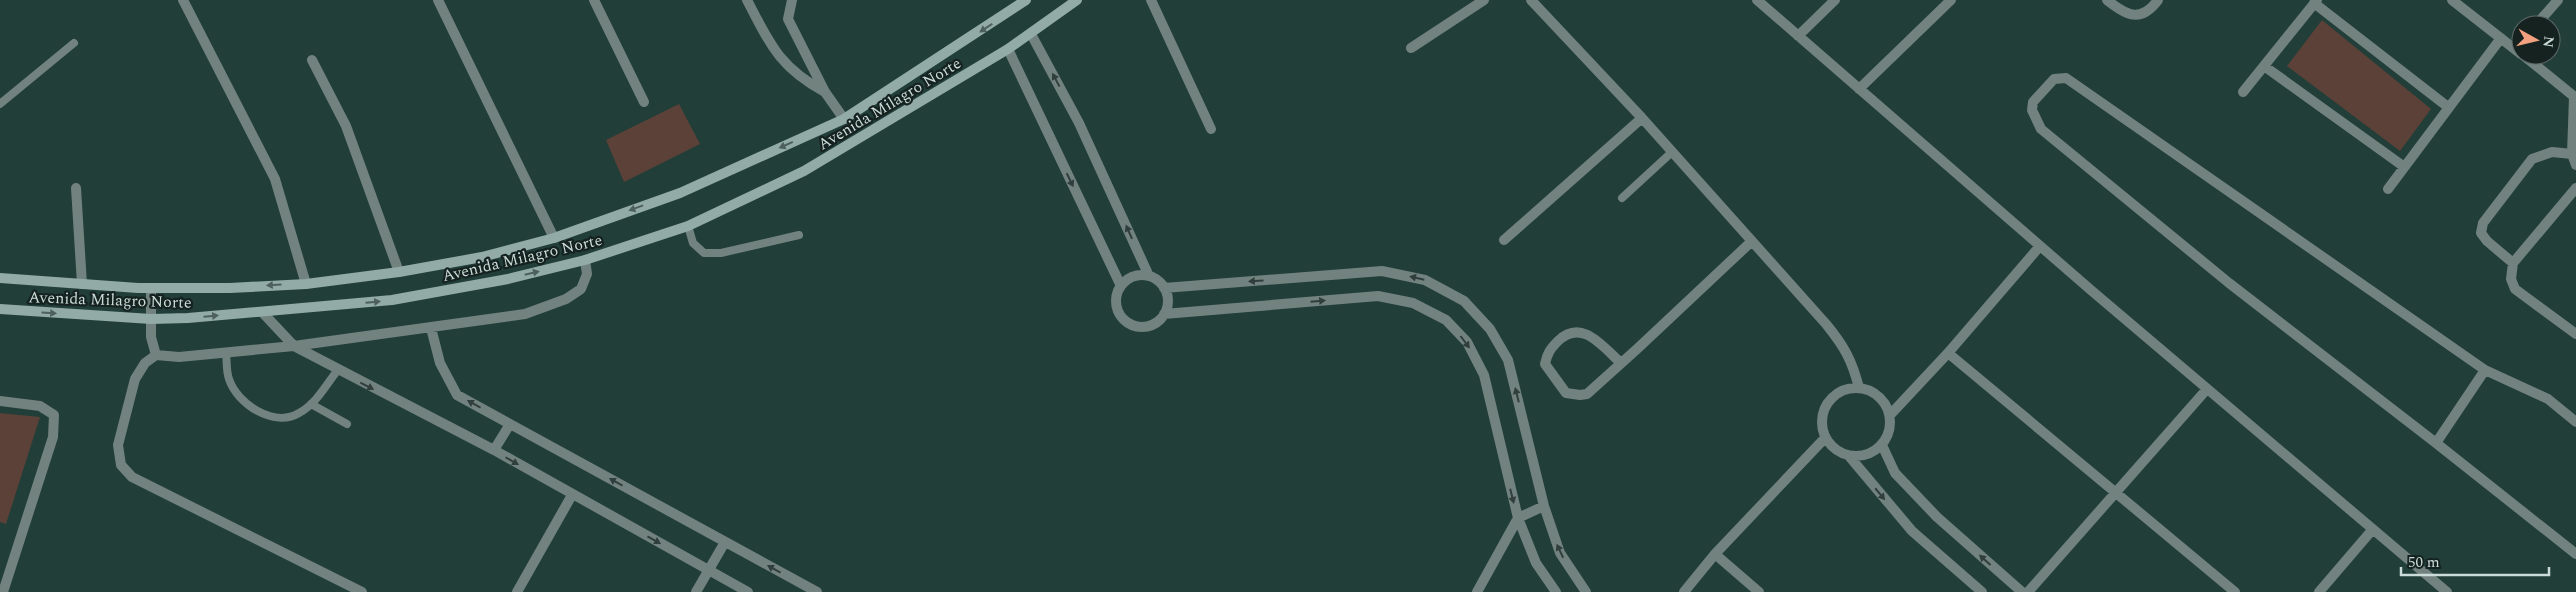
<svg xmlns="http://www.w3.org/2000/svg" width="2576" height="592" font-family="Spectral,serif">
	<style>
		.green { fill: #5b4137 }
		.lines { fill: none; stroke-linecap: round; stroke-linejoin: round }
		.lane { stroke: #72827e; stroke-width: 8 }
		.street { stroke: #72827e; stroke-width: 10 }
		.secondary { stroke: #92aba6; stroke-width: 10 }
		.oneway { fill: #4d605c }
		.oneway2 { fill: #313f3c }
		.labels { text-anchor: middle; stroke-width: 4.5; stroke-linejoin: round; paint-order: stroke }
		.street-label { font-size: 16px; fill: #cbdcd8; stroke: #15221f }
	</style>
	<rect width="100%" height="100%" fill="#213e39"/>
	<path class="green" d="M2322,20l109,89 -31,42 -113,-85z
		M679,104l21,40 -76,38 -18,-42z
		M0,413l40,4 -34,107 -6,-2z"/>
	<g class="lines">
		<path class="lane" d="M0,104l74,-61
			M1622,198l50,-46
			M688,226l5,17 11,10h17l78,-18
			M226,352c1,9 0,19 3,27 8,25 45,49 70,34 17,-9 27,-28 38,-42
			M311,404l36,20"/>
		<path class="street" d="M183,0l92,179 31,105
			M438,0l116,238
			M594,0l50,102
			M747,0c23,44 32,67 78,92
			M792,0l-4,19 37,73 19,27
			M1151,0l60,129
			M1531,0l111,118 184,206c18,22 26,36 33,64
			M1757,0l335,291 355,301
			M2107,0c20,16 34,23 51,0
			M2452,0l69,54
			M2314,3l134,104
			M2536,25l22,-25
			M1031,34l48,89 70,153
			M1798,36l37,-36
			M1411,48l73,-48
			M1008,49l113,237
			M2523,55l53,43
			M312,60l34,66 53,146
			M2264,66l139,100
			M1859,89l92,-89
			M2243,92l74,-92
			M2572,154l2,-57
			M76,188l6,96
			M2576,188l-63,75 -2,16 4,10 61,45
			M2388,189l113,-151
			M1504,240l138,-122
			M2513,263l-26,-22 -6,-8 2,-10 49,-64 20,-7 20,2 4,11
			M1116 301a26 26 0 1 1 52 0a26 26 0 1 1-52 0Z
			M151,288v49l5,18 -11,8 -10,16 -17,66 3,20 11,12 230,115
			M1164,288l218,-17 43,9 39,21 26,28 18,31 36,146 16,47 26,39
			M262,312l32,34 200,104 254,142
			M1164,314l214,-18 35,7 33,17 21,22 17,33 34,143 18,45 20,29
			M431,328l9,35 17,32 360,197
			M1948,353l287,239
			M156,355l23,2 115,-11 231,-32 41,-15 15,-10 6,-15 -2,-14
			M1621,363c-19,-17 -39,-45 -63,-22 -8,8 -11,13 -13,23l21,29 14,2 7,-1 50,-45 115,-108
			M2485,370l-49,73 140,111
			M1822 422a34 34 0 1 1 68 0a34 34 0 1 1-68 0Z
			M0,401l40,5 14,9 -1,22 -50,155
			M1890,415l58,-62 92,-107
			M2436,443l-207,-160 -188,-154 -9,-19 1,-8 21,-23 12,-1 419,292 63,29 28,23
			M1882,445l13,28 42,44 85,75
			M494,450l16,-26
			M1849,456l63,75 70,61
			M1715,554l44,38
			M517,592l55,-97
			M696,592l29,-50
			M1477,592l41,-74 26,-12
			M1684,592l31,-38 110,-116
			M2028,592l179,-203
			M2319,592l54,-63"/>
		<path class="secondary" d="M0,278l138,10h92l76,-4 93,-12 83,-15 72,-19 126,-45 164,-74 182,-119
			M0,309l151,10 37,-1 204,-18 116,-21 77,-19 103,-34 116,-55 204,-122 69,-49"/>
	</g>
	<defs><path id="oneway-solid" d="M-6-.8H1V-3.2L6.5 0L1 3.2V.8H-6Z" transform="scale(1.25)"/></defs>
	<g class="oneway">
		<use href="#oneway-solid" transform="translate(986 28) rotate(147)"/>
		<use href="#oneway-solid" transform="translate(786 145) rotate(156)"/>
		<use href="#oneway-solid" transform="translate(636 208) rotate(160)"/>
		<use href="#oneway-solid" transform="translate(532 273) rotate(-13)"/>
		<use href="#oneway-solid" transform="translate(274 285) rotate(177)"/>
		<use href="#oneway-solid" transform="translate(373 302) rotate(-5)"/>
		<use href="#oneway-solid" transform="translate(49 313) rotate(3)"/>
		<use href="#oneway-solid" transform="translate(211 316) rotate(-5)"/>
	</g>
	<g class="oneway2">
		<use href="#oneway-solid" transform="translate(1056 80) rotate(-118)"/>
		<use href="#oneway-solid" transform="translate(1070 180) rotate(64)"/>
		<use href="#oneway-solid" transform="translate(1129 232) rotate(-114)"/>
		<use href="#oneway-solid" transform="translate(1417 278) rotate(-167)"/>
		<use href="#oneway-solid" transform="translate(1256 281) rotate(176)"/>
		<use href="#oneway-solid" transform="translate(1318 301) rotate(-5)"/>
		<use href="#oneway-solid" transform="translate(1465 342) rotate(53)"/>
		<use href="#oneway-solid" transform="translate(367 386) rotate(27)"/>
		<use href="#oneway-solid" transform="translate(1517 395) rotate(-104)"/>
		<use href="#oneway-solid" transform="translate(474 404) rotate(-151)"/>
		<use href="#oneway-solid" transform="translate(512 461) rotate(30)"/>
		<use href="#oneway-solid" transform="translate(616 482) rotate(-151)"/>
		<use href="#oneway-solid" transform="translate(1880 494) rotate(50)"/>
		<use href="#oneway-solid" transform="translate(1512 496) rotate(76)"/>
		<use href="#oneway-solid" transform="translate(654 540) rotate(29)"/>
		<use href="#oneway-solid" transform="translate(1560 551) rotate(-115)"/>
		<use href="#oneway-solid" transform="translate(1985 560) rotate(-138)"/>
		<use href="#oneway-solid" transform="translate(774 569) rotate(-151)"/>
	</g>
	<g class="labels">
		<g class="street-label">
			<text transform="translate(889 103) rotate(-31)" y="6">Avenida Milagro Norte</text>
			<text transform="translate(522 257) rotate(-13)" y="6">Avenida Milagro Norte</text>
			<text transform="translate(110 299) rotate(2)" y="6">Avenida Milagro Norte</text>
		</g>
	</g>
	<g transform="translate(2536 40) rotate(98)"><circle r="24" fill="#15221f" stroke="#5e6c69"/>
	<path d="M0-4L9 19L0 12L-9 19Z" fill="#f2a07f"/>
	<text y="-8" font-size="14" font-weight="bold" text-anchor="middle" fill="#cbdcd8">N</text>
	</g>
	<path d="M2401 567v8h148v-8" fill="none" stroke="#cbdcd8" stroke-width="2.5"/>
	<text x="2408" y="567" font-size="15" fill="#cbdcd8" stroke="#15221f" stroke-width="4" paint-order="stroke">50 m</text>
</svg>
